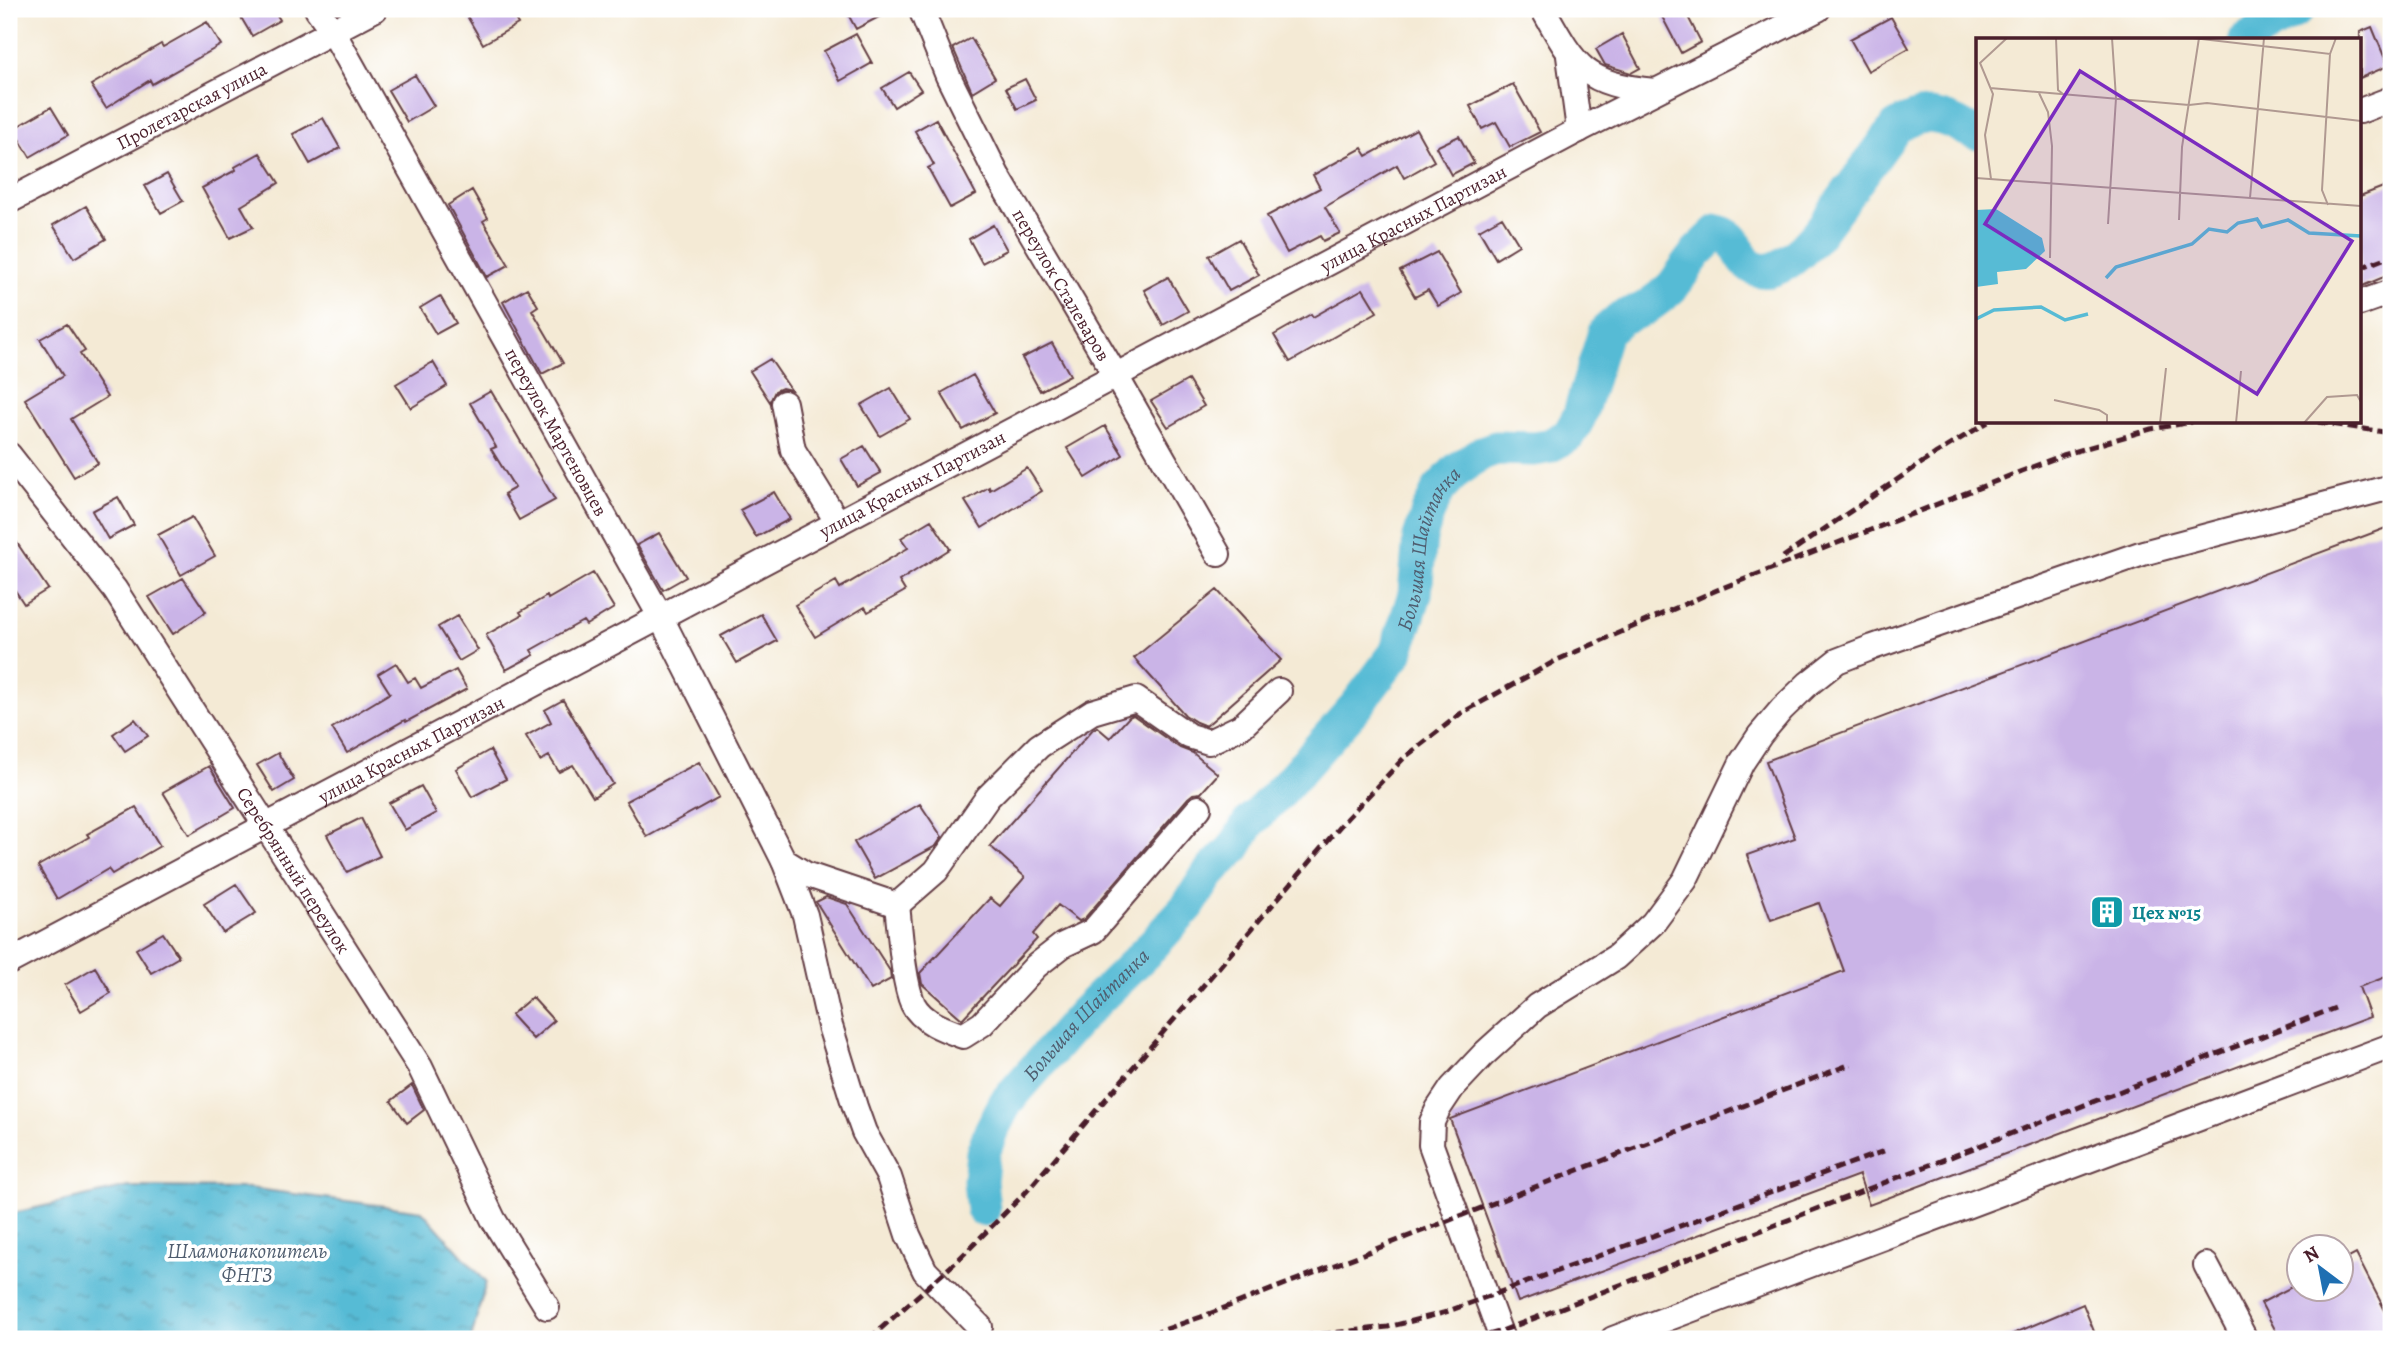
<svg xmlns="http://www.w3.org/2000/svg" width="2400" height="1348" font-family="Alegreya,serif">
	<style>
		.water { fill: url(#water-ripples); stroke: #506d80; stroke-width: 2 }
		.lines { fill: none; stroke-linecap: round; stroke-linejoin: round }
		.river { stroke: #57bbd5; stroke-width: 35 }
		.building { fill: #cab4e7 }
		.minor-casing { stroke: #643d44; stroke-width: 28 }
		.minor { stroke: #fff; stroke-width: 24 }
		.rail { stroke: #4a1f2b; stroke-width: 5; stroke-dasharray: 10 5; stroke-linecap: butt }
		.labels { text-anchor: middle; stroke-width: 7; stroke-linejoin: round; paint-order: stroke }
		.street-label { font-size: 19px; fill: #4a1f2b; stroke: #fff }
		.culture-label { font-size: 19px; font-weight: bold; fill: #0d838f; stroke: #fff; text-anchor: start }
		.water-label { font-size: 21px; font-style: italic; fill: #4f5d6f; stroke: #fff }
		.inset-river { fill: none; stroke: #57bbd5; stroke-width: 3.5 }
		.inset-road { fill: none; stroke: #b09991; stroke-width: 2 }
		.view { fill: #7b2cbf; fill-opacity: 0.15; stroke: #7b2cbf; stroke-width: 3.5 }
		.inset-edge { fill: none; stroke: #4a1f2b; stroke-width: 3.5 }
	</style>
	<defs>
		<pattern id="water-ripples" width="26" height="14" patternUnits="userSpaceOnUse" patternTransform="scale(1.75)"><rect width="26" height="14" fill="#57bbd5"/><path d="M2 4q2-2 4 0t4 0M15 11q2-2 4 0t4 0" fill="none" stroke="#4a97ad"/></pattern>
	</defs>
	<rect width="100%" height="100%" fill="#fff"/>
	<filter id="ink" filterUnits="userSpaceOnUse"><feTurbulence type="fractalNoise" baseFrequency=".0143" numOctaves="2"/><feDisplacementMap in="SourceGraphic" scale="14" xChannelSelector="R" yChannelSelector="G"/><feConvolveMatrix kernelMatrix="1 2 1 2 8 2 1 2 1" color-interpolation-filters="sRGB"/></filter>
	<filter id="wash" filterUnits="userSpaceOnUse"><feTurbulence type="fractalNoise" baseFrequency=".00686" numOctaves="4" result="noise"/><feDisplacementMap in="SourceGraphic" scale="28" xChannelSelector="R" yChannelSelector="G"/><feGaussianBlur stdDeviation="1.57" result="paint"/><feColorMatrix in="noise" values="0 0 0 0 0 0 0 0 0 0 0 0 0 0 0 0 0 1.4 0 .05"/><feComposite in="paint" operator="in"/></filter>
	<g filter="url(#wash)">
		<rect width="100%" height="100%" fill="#f4ead5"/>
		<path class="water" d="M128,1187l121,1 173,23 64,71 -15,57h-462v-125z"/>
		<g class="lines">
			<g class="river">
				<path d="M2246,40l52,-31"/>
				<path id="s1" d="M983,1209l-3,-28 3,-28 8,-22 15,-29 77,-88 63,-62 42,-46 21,-33 25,-25 15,-25 32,-32 75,-85 40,-53 19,-59 5,-57 8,-25 11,-23 19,-20 24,-16 14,-5 38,1 13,-2 22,-12 10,-18 26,-85 16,-14 23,-9 19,-14 10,-9 24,-34 21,-20c19,4 18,19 29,31 23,23 56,-12 70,-28l79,-108c23,-14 36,-14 61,-3 7,4 13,8 21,9"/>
			</g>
		</g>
		<g id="blocks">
			<path class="building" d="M236,9h37l7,11 -28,16z
				M479,9h30l9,15 -35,20 -16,-28z
				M845,9h49l-38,20z
				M1658,9h26l17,33 -20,11z
				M1891,17l18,31 -41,23 -18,-32z
				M207,22l14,23 -69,39 -2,-4 -44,28 -15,-23 70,-41 2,3z
				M2372,27l16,39 -28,12v-46z
				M856,34l16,29 -32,18 -16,-30z
				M1622,34l18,34 -9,5 -26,-8 -9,-16z
				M971,38l24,40 -23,14 -19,-44z
				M909,72l12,18 -27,17 -12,-19z
				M415,75l19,31 -27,16 -19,-32z
				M1025,79l11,21 -19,9 -11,-21z
				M1513,84l27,48 -30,15 -14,-25 -14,7 -12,-23z
				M51,107l17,28 -38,22 -17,-28z
				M323,118l17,30 -30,16 -17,-30z
				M936,119l40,75 -26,14 -22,-40 6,-3 -19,-34z
				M1416,129l18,32 -30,17 -7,-13 -72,42 15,26 -17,8 -3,-5 -33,17 -20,-37 53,-28 -7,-13 49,-27 5,8z
				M1459,136l15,27 -23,12 -15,-28z
				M260,153l19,30 -38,23 12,21 -23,11 -28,-50 34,-18 -1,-3z
				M167,174l16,27 -22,12 -16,-27z
				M2391,184v90l-31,13v-91z
				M472,190l16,28 -5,3 26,44 -22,12 -39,-72z
				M86,206l20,33 -32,19 -21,-33z
				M1502,217l17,28 -23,14 -17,-29z
				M993,225l14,25 -25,13 -13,-24z
				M1239,239l20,36 -30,16 -20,-35z
				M1437,252l24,41 -23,13 -10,-16 -13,7 -15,-26z
				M1168,277l20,34 -25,14 -19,-35z
				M527,288l11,18 -6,4 31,53 -21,11 -39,-72z
				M1363,289l14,23 -87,50 -16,-27 37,-21 2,3z
				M440,296l16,27 -20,11 -16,-26z
				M67,324l18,27 -5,3 27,43 -36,22 27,44 -24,14 -49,-78 38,-23 -23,-37z
				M1052,343l18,32 -30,16 -18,-33z
				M770,359l21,31 -9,-2 -7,3 -5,11 -20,-31z
				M433,362l14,24 -36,22 -15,-24z
				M973,375l22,38 -32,17 -22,-37z
				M1188,380l16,26 -36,21 -17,-26z
				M891,388l19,31 -30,17 -19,-31z
				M491,391l64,109 -36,20 -15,-26 11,-6 -24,-39 5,-2 -26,-44z
				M1105,426l18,29 -37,23 -19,-30z
				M864,446l17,27 -24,13 -16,-27z
				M1027,468l15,23 -60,37 -17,-27 24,-14 1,3z
				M774,492l16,27 -34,18 -16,-27z
				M118,497l16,28 -26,14 -16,-28z
				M192,517l23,39 -34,19 -23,-40z
				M931,520l19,29 -51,32 6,10 -37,21 -3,-5 -50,30 -20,-32 41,-24 4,7 68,-40 -7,-10z
				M2391,526v449l-32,12 11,30 -501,188 -10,-30 -341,127 -68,-183 394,-148 -25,-68 -48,17 -24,-65 48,-17 -29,-77z
				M9,531l39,58 -24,15 -15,-23z
				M659,533l27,44 -23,13 -26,-45z
				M593,573l21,35 -28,17 -3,-4 -52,29 3,5 -28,15 -20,-35 36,-20 -2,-3 27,-16 1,3z
				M183,578l23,34 -33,22 -24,-37z
				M1217,590l64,70 -75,66 -10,-4 -11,-7 -51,-57z
				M761,614l16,27 -40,22 -16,-27z
				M457,616l21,34 -19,11 -21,-34z
				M396,663l12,19 7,-4 6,10 35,-18 11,19 -61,33 -1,-2 -58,33 -15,-25 58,-35 -12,-19z
				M563,700l50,84 -20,13 -20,-32 -14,7 -10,-16 -9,5 -14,-25 25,-14 -6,-12z
				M1133,715l47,33 13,5 25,21 -17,19 -8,1 -5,4 -104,121 -5,2 -21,-16 -25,29 4,5 -75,80 -40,-35 -2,-11 70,-75 10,8 25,-29 -35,-31 103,-117 4,-2 13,11 19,-21z
				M135,719l13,17 -23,15 -12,-17z
				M490,750l16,29 -34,18 -16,-28z
				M278,753l16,27 -20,12 -17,-27z
				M699,762l20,35 -72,40 -21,-36z
				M209,766l26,42 -46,27 -26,-43z
				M421,786l15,27 -31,17 -16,-27z
				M920,804l22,33 -6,9 -61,33 -21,-37z
				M136,807l24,39 -48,28 -4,-5 -51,30 -19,-33 51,-29 -2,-3z
				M361,818l19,38 -33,16 -20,-37z
				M236,884l20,29 -33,20 -19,-29z
				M826,897l21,7 43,67 1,8 -20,11 -55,-88z
				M163,933l16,24 -28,16 -15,-24z
				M95,967l16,26 -30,18 -16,-26z
				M532,997l22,24 -21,18 -22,-24z
				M412,1085l12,25 -17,13 -16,-22z
				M2356,1254l35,68v17h-111l-19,-36 38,-20v6h42v-27z
				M2083,1304l12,30 -13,5h-81z"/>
		</g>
	</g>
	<g filter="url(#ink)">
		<use href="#blocks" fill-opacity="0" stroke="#643d44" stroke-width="2"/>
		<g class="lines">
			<g class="minor-casing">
				<g id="minor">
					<path id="s2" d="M317,9l15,21 328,586 124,245 21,54 25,111 25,81 9,25 25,45 19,58 17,36 55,56"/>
					<path id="s3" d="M921,9l27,67 49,99 119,201 102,178"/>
					<path d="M1543,9c33,59 41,75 112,82"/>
					<path d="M1569,56l10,74"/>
					<path d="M2360,111l31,-12"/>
					<path id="s4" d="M9,201l366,-192"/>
					<path d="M2360,303l31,-11"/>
					<path d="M784,403l9,47 45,73"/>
					<path id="s5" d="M9,455l106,135 305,477 73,152 54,88"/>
					<path d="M784,861l21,13 92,31 39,-34 52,-74 51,-51 53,-34 44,-13 53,37 20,6 33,-16 37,-35"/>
					<path d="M897,905c3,25 6,77 16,99 9,18 33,26 50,32l19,-12 54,-58 27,-21 30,-14 106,-123"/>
					<path id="s6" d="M9,962l1570,-832 239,-121"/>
					<path d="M2206,1265l39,74"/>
					<path d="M1502,1339l-71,-194 1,-23 6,-13 14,-21 32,-34 53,-48 79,-49 37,-34 32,-43 57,-118 18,-27 22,-26 26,-25 29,-23 36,-14 270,-94 248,-66"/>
					<path d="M1613,1339l778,-293"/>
				</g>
			</g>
			<use href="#minor" class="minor"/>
			<path class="rail" d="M2360,268l31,-12
				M2318,422l73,11
				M1783,557l152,-103 53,-32
				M869,1339l89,-79 68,-68 321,-374 57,-60 56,-44 97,-54 160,-70 346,-135 88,-26 41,-7
				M1137,1339l64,-22 650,-253
				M1276,1339l112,-12 55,-14 441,-162
				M1474,1339l25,-7 836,-324"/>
		</g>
	</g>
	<defs>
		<g id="building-square" transform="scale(1.75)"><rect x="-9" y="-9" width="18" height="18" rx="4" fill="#0f9aa8" stroke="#fff"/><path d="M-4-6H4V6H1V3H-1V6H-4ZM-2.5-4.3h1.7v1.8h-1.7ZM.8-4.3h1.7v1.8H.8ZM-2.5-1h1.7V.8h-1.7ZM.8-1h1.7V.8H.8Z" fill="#fff"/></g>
	</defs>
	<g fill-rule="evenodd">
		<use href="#building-square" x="2107" y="912"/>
	</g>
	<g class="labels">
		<g class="street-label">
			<text dy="7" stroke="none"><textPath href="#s4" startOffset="206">Пролетарская улица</textPath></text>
			<text dy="7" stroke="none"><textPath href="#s6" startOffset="1589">улица Красных Партизан</textPath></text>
			<text dy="7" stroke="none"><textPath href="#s3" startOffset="310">переулок Сталеваров</textPath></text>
			<text dy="7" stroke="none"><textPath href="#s2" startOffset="486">переулок Мартеновцев</textPath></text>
			<text dy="7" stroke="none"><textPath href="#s6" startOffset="1022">улица Красных Партизан</textPath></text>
			<text dy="7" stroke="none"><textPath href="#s6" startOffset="455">улица Красных Партизан</textPath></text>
			<text dy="7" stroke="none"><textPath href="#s5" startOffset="504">Серебрянный переулок</textPath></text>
		</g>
		<g class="culture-label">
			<text x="2132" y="919">Цех №15</text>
		</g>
		<g class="water-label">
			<text dy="7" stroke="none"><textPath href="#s1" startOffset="819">Большая Шайтанка</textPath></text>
			<text dy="7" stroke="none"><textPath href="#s1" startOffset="231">Большая Шайтанка</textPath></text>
			<text x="247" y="1258">Шламонакопитель<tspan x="247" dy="24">ФНТЗ</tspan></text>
		</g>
	</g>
	<g transform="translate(1976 38)">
		<rect width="385" height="385" fill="#f4ead5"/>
		<path d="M20,171l46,29 3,13 -19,18 -29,3 1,12 -22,3v-77z" fill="#57bbd5"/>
		<path class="inset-river" d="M130,240l10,-11 76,-23 17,-15 18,3 11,-9 19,-4 5,8 26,-7 21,13 52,3M0,281l18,-9 47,-3 24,13 23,-6"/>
		<path class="inset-road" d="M80,0l2,52 5,4M217,0l137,16 6,-16M14,50l199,17 18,-2 154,18M63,55l9,19 4,34 -2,112M0,140l385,28M15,141l-6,-44 8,-41 -13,-31 27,-25M274,160l14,-160M352,167l-6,-15 8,-136M203,182l3,-73 17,-109M132,186l8,-126 -4,-60M78,362l45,10 8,5v8M184,385l6,-55M260,385l5,-52M328,385l23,-26 30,-2 4,7"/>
		<path class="view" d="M104,33l272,170 -95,153 -272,-170z"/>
		<rect width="385" height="385" class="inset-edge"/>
	</g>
	<rect width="2400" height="1348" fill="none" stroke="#fff" stroke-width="35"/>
	<g transform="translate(2320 1268) rotate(328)"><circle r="33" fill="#ffffff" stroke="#b7a5aa" stroke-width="2"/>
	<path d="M0-5L12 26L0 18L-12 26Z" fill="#1f6fb2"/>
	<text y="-10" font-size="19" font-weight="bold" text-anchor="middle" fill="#4a1f2b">N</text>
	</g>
</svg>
